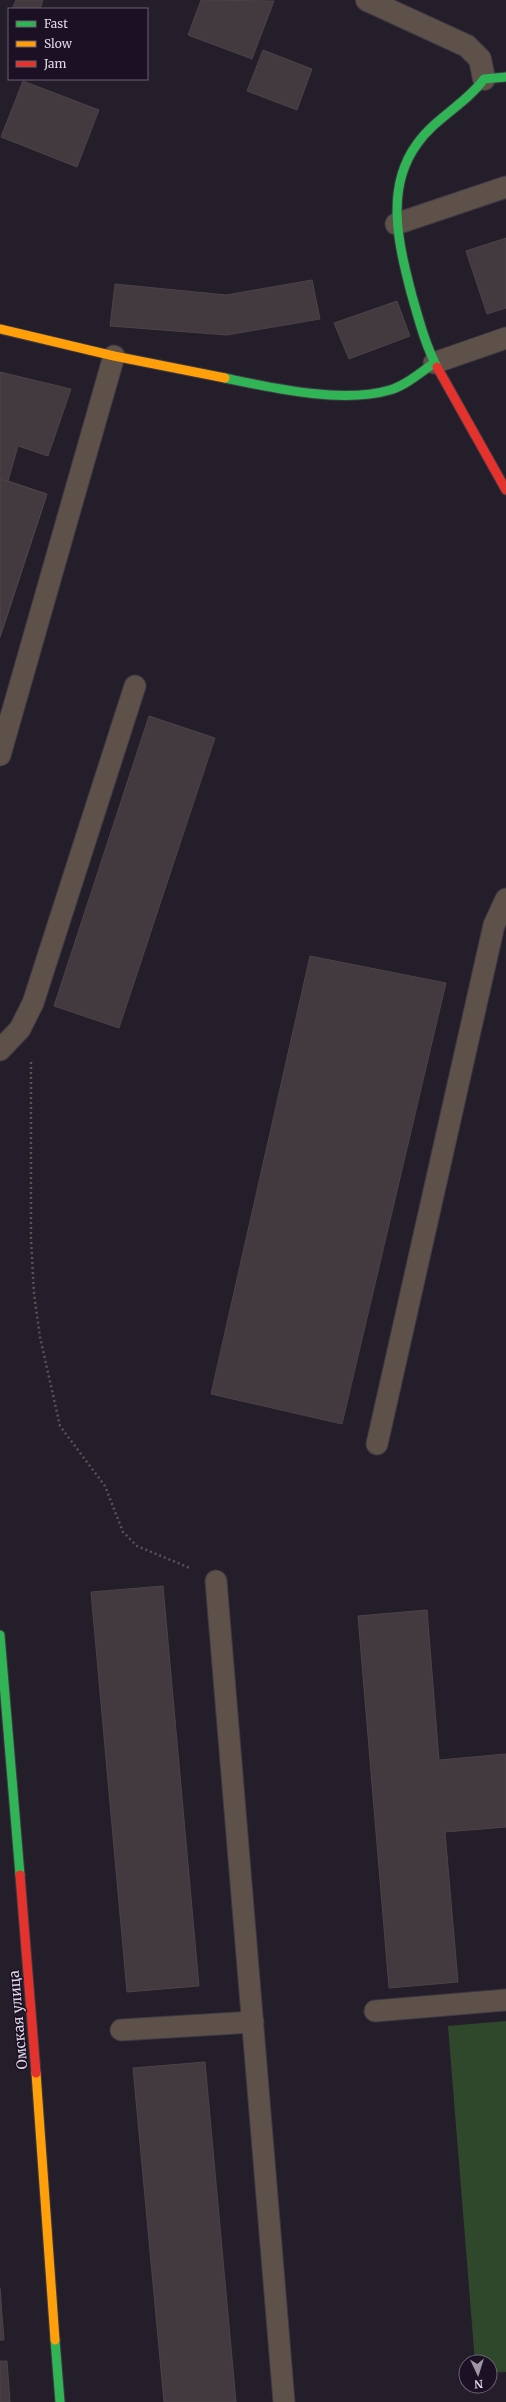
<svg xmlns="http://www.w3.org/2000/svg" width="506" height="2402" font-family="Merriweather,serif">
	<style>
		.green { fill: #2f482b }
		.building { fill: #423a3f; stroke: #4c4348 }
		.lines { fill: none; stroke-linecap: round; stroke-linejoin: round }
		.lane-casing { stroke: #3e3943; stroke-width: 23 }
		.street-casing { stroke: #3e3943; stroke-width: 24 }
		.fast-casing { stroke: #3e3943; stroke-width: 11 }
		.slow-casing { stroke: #3e3943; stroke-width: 11 }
		.jam-casing { stroke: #3e3943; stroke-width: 11 }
		.path { stroke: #5b5350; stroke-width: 2.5; stroke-dasharray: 2 3; stroke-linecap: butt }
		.lane { stroke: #5d5149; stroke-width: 21 }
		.street { stroke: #5d5149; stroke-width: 22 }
		.fast { stroke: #30b455; stroke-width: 9 }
		.slow { stroke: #ff9f0a; stroke-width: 9 }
		.jam { stroke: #e5322d; stroke-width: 9 }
		.labels { text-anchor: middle; stroke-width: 3; stroke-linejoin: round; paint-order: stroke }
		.street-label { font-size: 14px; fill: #dfd8e5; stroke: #1c1124 }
	</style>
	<rect width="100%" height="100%" fill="#241e2a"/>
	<path class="green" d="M506,2021v351l-16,1v-11h-15l-27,-336z"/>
	<path class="building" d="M16,0h27l-3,9h-28z
		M201,0l73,1 -22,58 -64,-24z
		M263,50l49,19 -15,41 -50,-19z
		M23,81l76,29 -22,57 -76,-30z
		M506,238v70l-19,6 -21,-63z
		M312,280l8,39 -93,16 -117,-9 5,-42 111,11z
		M397,301l13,35 -61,23 -15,-36z
		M0,372l71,17 -23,67 -30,-10 -10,35 39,13 -47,143z
		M0,479l47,15 -47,143z
		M149,716l66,22 -96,290 -65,-22z
		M310,956l136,27 -104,441 -131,-30z
		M163,1586l36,400 -72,6 -36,-400z
		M427,1610l12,150 67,-6v73l-61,5 13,150 -69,6 -31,-372z
		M205,2062l31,340h-72l-31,-334z
		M0,2288l4,52h-4z
		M0,2361h7l3,41h-10z"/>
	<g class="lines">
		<g class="lane-casing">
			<path id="lane" d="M396,224l110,-37
				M434,363l72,-25
				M0,755l114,-399
				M0,1050l20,-21 13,-26 102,-317
				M377,1444l117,-519 12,-26
				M216,1581l68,821
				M375,2011l131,-11
				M121,2030l132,-8"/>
		</g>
		<g class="street-casing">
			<path id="street" d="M367,0l100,46 13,13 4,20"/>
		</g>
		<g class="fast-casing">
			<path id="fast" d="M437,367c-12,-23 -18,-47 -25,-71 -13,-50 -28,-107 5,-152 18,-26 49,-40 67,-65l22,-2
				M225,378c48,10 117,26 165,12 16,-5 30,-17 44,-27
				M0,1635l20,240
				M55,2340l5,62"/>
		</g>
		<g class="slow-casing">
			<path id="slow" d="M0,329l114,27 111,22
				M36,2073l19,267"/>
		</g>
		<g class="jam-casing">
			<path id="jam" d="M437,367l69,123
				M20,1875l16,198"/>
		</g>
		<path class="path" d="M31,1062v177l3,55 6,43 20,89 45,60 18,46 14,14 53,22"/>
		<use href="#lane" class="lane"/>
		<use href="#street" class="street"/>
		<use href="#fast" class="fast"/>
		<use href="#slow" class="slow"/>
		<use href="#jam" class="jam"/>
	</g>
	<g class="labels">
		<g class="street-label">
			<text transform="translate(18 2020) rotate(-95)" y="5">Омская улица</text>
		</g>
	</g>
	<rect x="8" y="8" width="140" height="72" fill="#1c1124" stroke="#6a6171"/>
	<rect x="16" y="21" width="20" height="6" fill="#30b455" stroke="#6a6171"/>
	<text x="44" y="28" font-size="12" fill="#dfd8e5">Fast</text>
	<rect x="16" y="41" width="20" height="6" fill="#ff9f0a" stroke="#6a6171"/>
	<text x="44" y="48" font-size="12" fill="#dfd8e5">Slow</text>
	<rect x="16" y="61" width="20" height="6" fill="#e5322d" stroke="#6a6171"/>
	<text x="44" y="68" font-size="12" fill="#dfd8e5">Jam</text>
	<g transform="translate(478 2374) rotate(176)"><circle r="19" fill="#1c1124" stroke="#6a6171"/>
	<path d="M0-3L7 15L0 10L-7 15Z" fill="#9e97a4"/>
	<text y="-6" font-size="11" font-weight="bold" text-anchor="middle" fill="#dfd8e5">N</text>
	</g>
</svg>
